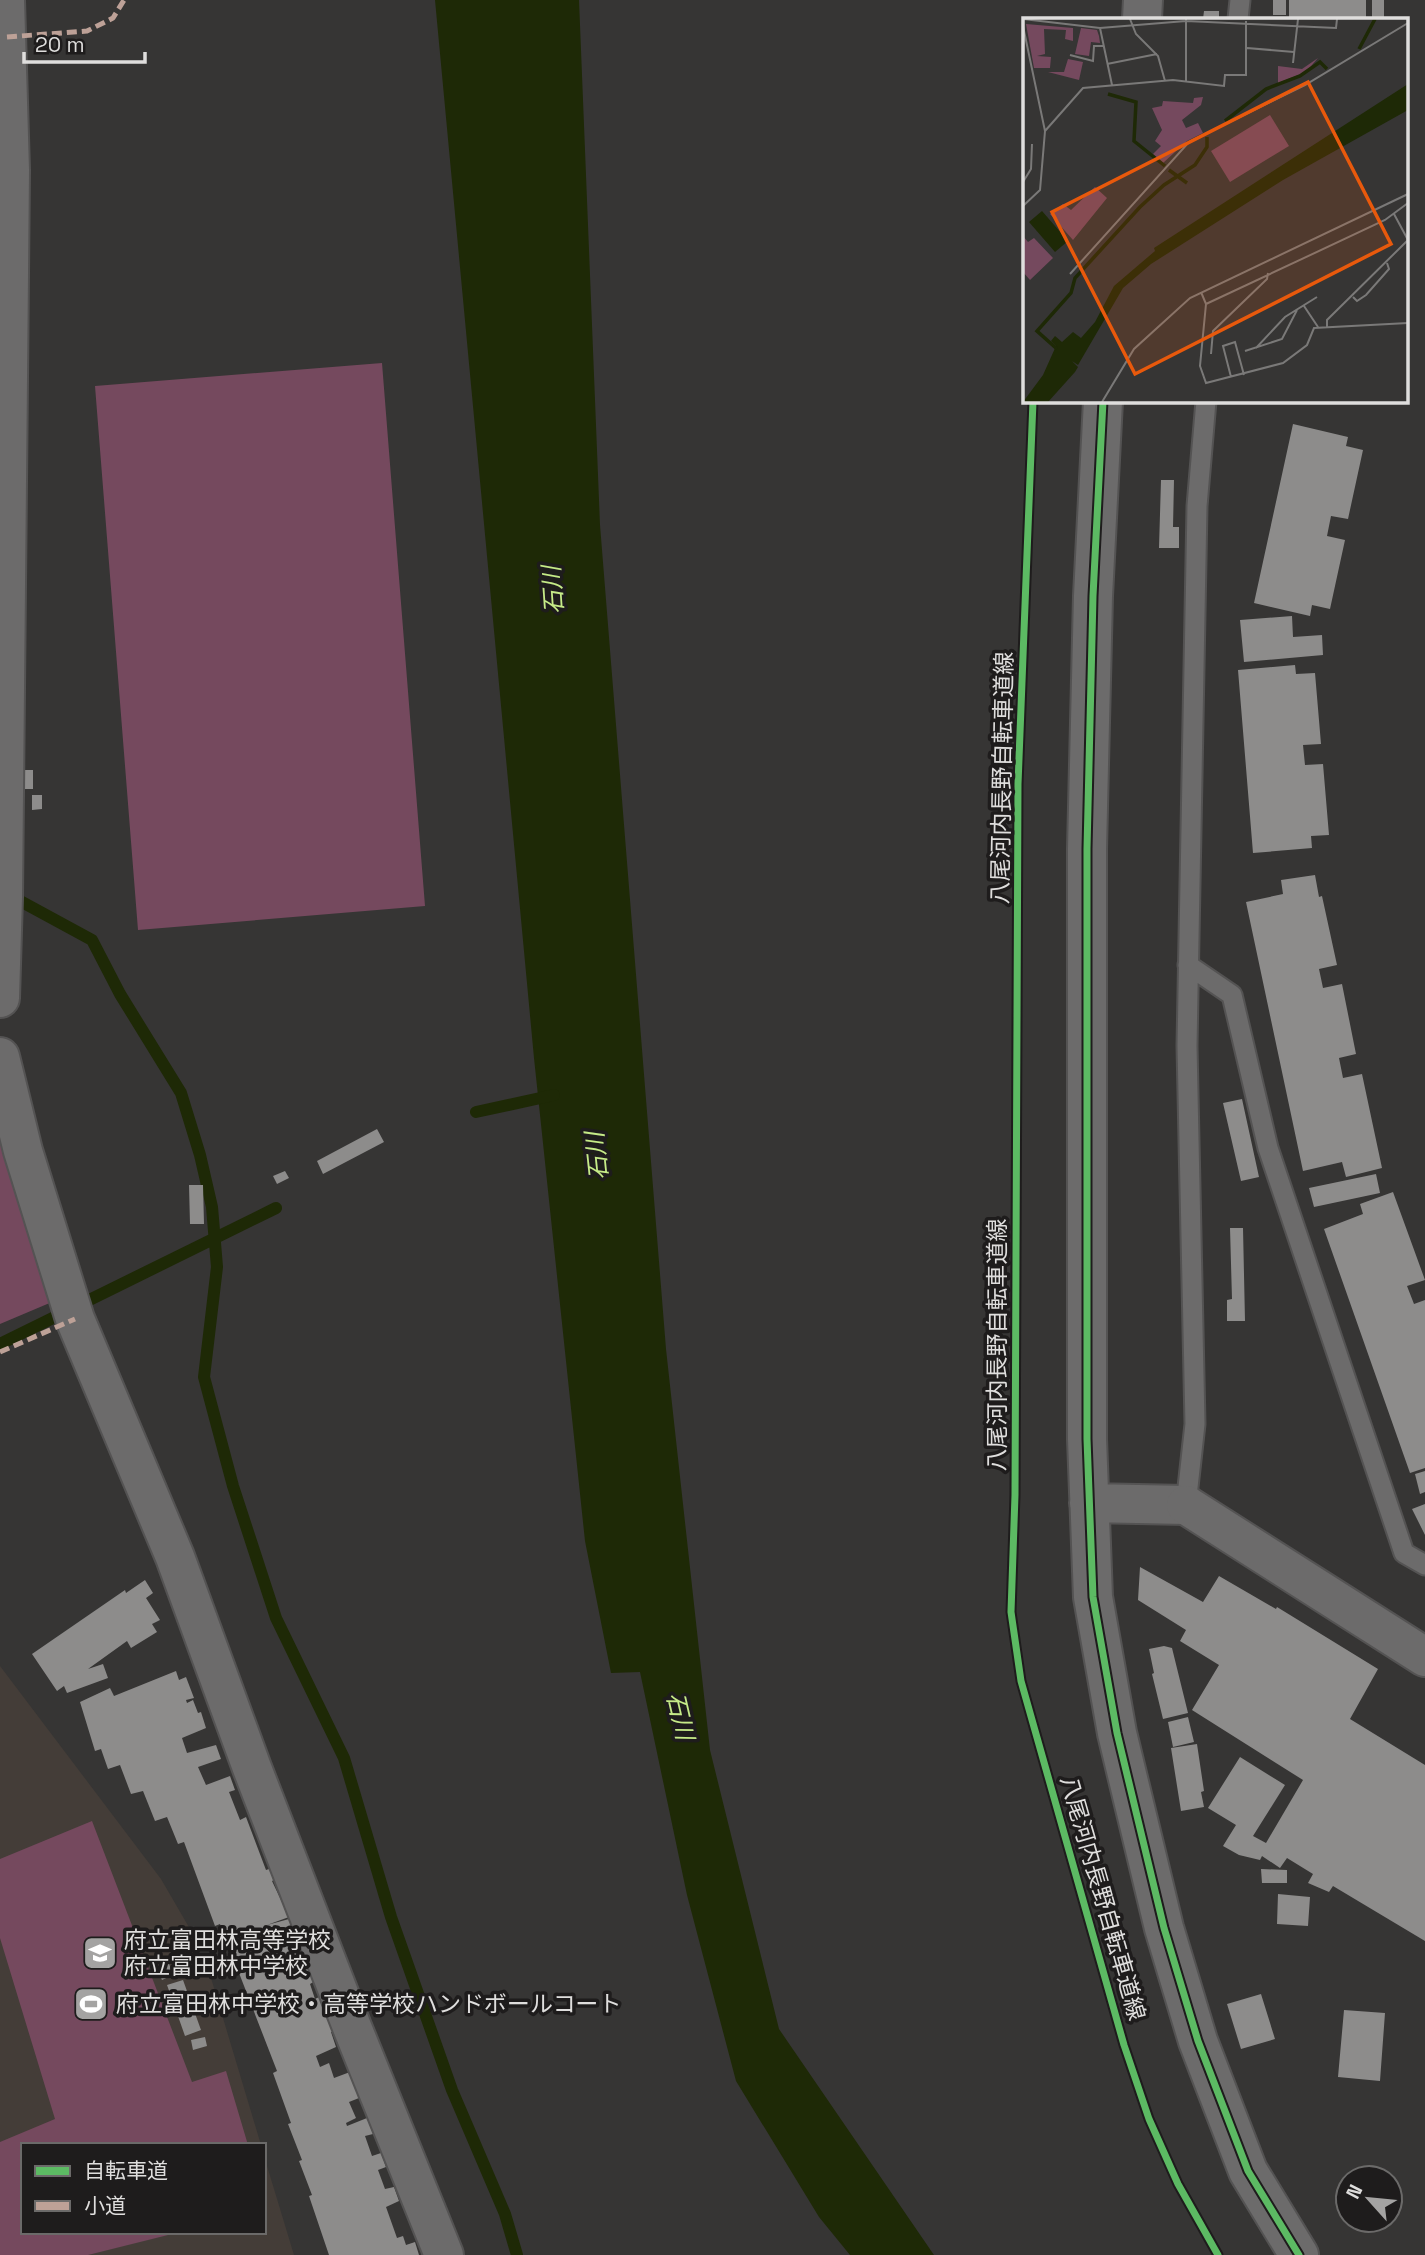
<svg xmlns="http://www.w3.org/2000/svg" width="1425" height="2255" font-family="'Space Grotesk','Noto Sans JP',sans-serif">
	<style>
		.built { fill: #443d38 }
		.green { fill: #75495e }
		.water { fill: #1e2906 }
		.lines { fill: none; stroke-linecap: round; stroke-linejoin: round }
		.stream { stroke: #1e2906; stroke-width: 12 }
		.building { fill: #8d8c8b }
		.service-casing { stroke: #545353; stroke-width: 23 }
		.minor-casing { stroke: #545353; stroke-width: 42 }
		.tertiary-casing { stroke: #545353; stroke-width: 42 }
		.service { stroke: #6c6b6b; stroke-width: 19 }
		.minor { stroke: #6c6b6b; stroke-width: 38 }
		.tertiary { stroke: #6c6b6b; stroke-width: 38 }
		.quiet { stroke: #bda197; stroke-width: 5; stroke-dasharray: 10 5; stroke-linecap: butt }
		.cycleway-casing { stroke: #1e1c1c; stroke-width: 11 }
		.cycleway { stroke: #5cba63; stroke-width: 7 }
		.labels { text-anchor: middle; stroke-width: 7; stroke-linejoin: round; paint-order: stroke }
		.street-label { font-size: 23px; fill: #dfdedd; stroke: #1e1c1c }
		.poi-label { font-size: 23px; fill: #dfdedd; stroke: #1e1c1c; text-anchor: start }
		.water-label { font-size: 24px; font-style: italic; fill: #c6eb88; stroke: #1e1c1c }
		.inset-river { fill: none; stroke: #1e2906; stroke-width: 3.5 }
		.inset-road { fill: none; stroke: #7a7978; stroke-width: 2 }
		.view { fill: #e8590c; fill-opacity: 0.15; stroke: #e8590c; stroke-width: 3.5 }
		.inset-edge { fill: none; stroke: #dfdedd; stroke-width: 3.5 }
	</style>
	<rect width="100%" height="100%" fill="#363534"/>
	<path class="built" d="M0,1666l161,213 29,50 21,49 50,167h-238v87h241v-76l30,99h-294z"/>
	<path class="green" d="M382,363l43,543 -287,24 -43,-544z
		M0,1125l52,177 -52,22z
		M92,1821l100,261 34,-11 22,74h-225v87h157l-92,23h-88v-113l55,-23 -55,-181v-79z"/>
	<path class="water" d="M435,0h144l21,525 66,824 44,401 69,279 155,226h-84l-31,-38 -83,-136 -49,-186 -47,-223 -29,1 -26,-132 -51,-483z"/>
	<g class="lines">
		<path class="stream" d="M11,892v4l81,44 28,54 61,99 19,62 12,52 5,60 -13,110 29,109 43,132 68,140 47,159 61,173 53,124 12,41
			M476,1112l78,-17
			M0,1344l276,-136"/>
	</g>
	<path class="building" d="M1273,0h13v15h-13z
		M1289,0h77v19h-77z
		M1372,0h12v19h-12z
		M1204,11h15v8h-16z
		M1293,424l55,13 -2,9 17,4 -15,69 -17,-3 -4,20 18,4 -15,69 -18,-4 -2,11 -56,-13z
		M1161,480h13l-1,47h6v21h-20z
		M1292,616l1,21 29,-2 1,20 -79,7 -4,-42z
		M1295,665l1,9 19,-1 6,71 -18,1 2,20 18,-1 6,71 -18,1 1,12 -59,5 -15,-183z
		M22,770h11v19h-12z
		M32,795h10v14l-10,1z
		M1315,875l4,22 3,-1 15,69 -18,4 4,19 19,-4 14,70 -17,4 4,20 19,-4 20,94 -36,9 -4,-15 -39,9 -57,-269 37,-8 -2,-14z
		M1242,1099l17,78 -18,4 -18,-78z
		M377,1129l7,13 -61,32 -6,-13z
		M285,1171l4,7 -12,6 -4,-8z
		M1376,1174l4,19 -66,14 -5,-19z
		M189,1185h14l1,39h-14z
		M1393,1192l32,88 -18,6 7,18 11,-4v168l-15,5 -86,-244 39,-15 -3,-10z
		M1230,1228h13l2,93h-18v-21l5,-1z
		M1425,1471v21l-5,2 -5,-20z
		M1425,1504v31l-13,-26z
		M1140,1567l63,35 16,-26 57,33 1,-2 101,62 -28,50 75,46v176l-92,-55 -4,6 -21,-9 5,-9 -26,-16 -7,10 -18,-12 -2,4 -21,-5 -16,-9 13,-21 -28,-17 32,-51 45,28 -32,51 13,7 37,-63 -111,-70 27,-45 -39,-24 6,-11 -48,-30z
		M145,1580l8,13 -7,5 14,22 -8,4 5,8 -26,16 -4,-7 -39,28 15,-5 5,14 -41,15 -3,-7 -7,5 -25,-37 93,-64 1,3z
		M1164,1646l8,2 16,65 -25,6 -11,-45 2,-1 -5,-24z
		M176,1671l3,9 7,-3 8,21 -8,2 1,3 6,-3 5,13 3,-1 5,16 -24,10 5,15 29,-8 5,14 -23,8 8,18 24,-9 5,14 -6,2 11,28 6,-3 20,53 3,-1 5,11 -2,1 17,36 -22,8 22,-6 15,34 -15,5 6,12 14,-5 6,16 -5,3 5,15 6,-3 13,36h-3l5,15 -20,9 4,11 9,-4 5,15 16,-6 9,26 -10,4 7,16 -10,5 1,3 20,-8 6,16 -8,2 7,20 9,-3 5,14 -8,3 7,19 9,-2 5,14 -13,6 11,31 6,-2 3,9 9,-3 4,13h-90l-20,-59 3,-1 -13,-34 3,-1 -14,-36 3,-1 -18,-50 4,-2 -57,-147 -5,2 -31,-84 -6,2 -11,-27 -12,4 -12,-30 -12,3 -11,-29 -12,4 -7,-20 -6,2 -15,-49 30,-14 4,8z
		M1188,1717l6,25 -21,5 -5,-25z
		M1197,1744l7,47 -3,1 3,15 -23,4 -10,-63z
		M1261,1869l26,1v13h-25z
		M1278,1894l32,3 -2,29 -31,-2z
		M168,1961l5,14 -11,5 -6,-14z
		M183,1980l18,50 -16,6 -18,-51z
		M1261,1994l14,45 -34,10 -14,-45z
		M1344,2010l41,3 -5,68 -42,-4z
		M205,2037l2,9 -14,4 -2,-10z"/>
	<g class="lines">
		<g class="service-casing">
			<path id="service" d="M1238,19l2,-19
				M1188,965l44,30 36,153 136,405 21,12
				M1186,1505l9,-81 -8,-378 10,-540 9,-105"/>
		</g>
		<g class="minor-casing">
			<path id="minor" d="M1142,19l1,-19
				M1103,401l-10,195 -6,253v590l6,158 24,136 47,195 34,113 50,130 51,84
				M0,998l3,-101 7,-727 -5,-170
				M0,1057l23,94 52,168 100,238 77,211 100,259 92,228
				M1089,1503l97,2"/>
		</g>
		<g class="tertiary-casing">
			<path id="tertiary" d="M1186,1505l239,152"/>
		</g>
		<use href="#service" class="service"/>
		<use href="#minor" class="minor"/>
		<use href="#tertiary" class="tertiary"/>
		<path class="quiet" d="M7,37l80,-6 26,-13 11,-18
			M0,1352l75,-33"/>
		<g class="cycleway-casing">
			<path id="cycleway" d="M1033,401l-15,383 -3,711 -4,117 10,69 103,364 25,74 29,65 40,71
				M1103,401l-10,195 -6,253v590l6,158 24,136 47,195 34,113 50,130 51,84"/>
		</g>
		<use href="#cycleway" class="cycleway"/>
	</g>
	<defs>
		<g id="school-square" transform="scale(1.75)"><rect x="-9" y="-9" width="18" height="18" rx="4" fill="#a4a3a2" stroke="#1e1c1c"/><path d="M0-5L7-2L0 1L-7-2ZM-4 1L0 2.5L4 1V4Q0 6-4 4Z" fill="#fff"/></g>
		<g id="stadium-square" transform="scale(1.75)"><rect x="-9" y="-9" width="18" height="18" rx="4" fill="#a4a3a2" stroke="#1e1c1c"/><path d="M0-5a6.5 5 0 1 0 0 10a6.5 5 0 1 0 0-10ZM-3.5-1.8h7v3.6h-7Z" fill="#fff"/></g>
	</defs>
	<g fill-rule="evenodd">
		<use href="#school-square" x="100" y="1953"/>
		<use href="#stadium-square" x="91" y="2004"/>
	</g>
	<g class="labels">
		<g class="street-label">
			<text transform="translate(1002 778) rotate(-89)" y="8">八尾河内長野自転車道線</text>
			<text transform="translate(997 1345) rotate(-90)" y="8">八尾河内長野自転車道線</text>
			<text transform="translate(1103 1898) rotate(74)" y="8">八尾河内長野自転車道線</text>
		</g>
		<g class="poi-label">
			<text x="124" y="1948">府立富田林高等学校<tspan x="124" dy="26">府立富田林中学校</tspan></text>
			<text x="116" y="2012">府立富田林中学校・高等学校ハンドボールコート</text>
		</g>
		<g class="water-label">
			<text transform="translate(553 590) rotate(-94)" y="8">石川</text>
			<text transform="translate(597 1156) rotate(-96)" y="8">石川</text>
			<text transform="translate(680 1716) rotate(77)" y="8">石川</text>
		</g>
	</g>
	<g transform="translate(1023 18)">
		<rect width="385" height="385" fill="#363534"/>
		<path d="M3,6l47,4v13l-8,-2 1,-9 -22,-1 1,25 -8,2 14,1 -1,11h-16zM58,10l16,2 2,6 1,7 -9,-1 -2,14 -14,-2zM295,40l-12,14 -28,11v-17l24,3zM45,41l15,3 -4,18 -31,-8h16zM180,79l-2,8 -19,15 4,8 12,-5 5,10 -16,8 -24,22 -10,-9 8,-8 -6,-5 7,-11 -10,-22 10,-2 1,-5 30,2 1,-5zM247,97l19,31 -59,36 -19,-31zM72,169l12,11 -34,42 -23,-26 13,-10 8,6zM0,218l5,6 6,-4 19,20 -23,22 -7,-8z" fill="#75495e"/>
		<path d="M385,66v26l-125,70 -132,84 -28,24 -45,77 -6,-4 6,6 -3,5 -27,30h-25l20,-27 13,-29 -5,-5 4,-5 7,6 11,-10 8,6 14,-16 19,-36 41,-35 -1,-3zM19,193l26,30 -13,11 -26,-30z" fill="#1e2906"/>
		<path class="inset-river" d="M336,31l16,-30M85,76l28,8 -2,39 31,25M202,103l41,-32 34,-13 20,-14 7,7M146,152l18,13M34,331l-20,-18 34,-38 4,-15 65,-71 24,-22 31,-20 12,-18v-10"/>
		<path class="inset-road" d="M0,1l77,9 86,-7 150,7 1,-9M107,1l6,15 22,22 7,25M0,8l22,105 -5,59 -17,16M77,10l12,57M224,30l47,4M47,37l23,6 1,-15h10M270,45l5,-44M84,46l50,-10M163,63v-62M22,113l38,-43 90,-8 51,6 1,-11h21v-54M0,164l8,-13 1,-25M371,196l14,26M47,256l119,-132 116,-57 103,-62M178,274l5,12 -6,62 6,17 77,-20 24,-18 7,-17 94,-5M330,279l4,4 9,-6 23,-26 -2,-6M183,286l179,-84 23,-17M281,288l14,21M304,309v-7l81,-80M233,330l29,-31 32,-20M222,333l37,-12 15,-29M188,336l2,-23 54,-52 1,-6M208,359l-8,-31 12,-4 9,33M79,384l32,-53 56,-51 218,-104"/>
		<path class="view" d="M285,64l83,162 -256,130 -83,-162z"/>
		<rect width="385" height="385" class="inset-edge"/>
	</g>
	<rect x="21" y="2143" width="245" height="91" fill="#1e1c1c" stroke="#6b6a69" stroke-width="2"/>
	<rect x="35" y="2166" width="35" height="10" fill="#5cba63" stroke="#6b6a69" stroke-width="2"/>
	<text x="84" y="2178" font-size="21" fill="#dfdedd">自転車道</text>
	<rect x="35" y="2201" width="35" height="10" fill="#bda197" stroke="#6b6a69" stroke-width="2"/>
	<text x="84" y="2213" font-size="21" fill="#dfdedd">小道</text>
	<g transform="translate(1369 2199) rotate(297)"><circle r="33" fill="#1e1c1c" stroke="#6b6a69" stroke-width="2"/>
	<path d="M0-5L12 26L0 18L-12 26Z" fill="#a4a3a2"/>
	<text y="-10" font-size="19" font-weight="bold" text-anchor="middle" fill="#dfdedd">N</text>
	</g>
	<path d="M24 52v10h121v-10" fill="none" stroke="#dfdedd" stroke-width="3.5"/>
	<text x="35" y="52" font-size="21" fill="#dfdedd" stroke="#1e1c1c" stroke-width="5" paint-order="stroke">20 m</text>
</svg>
